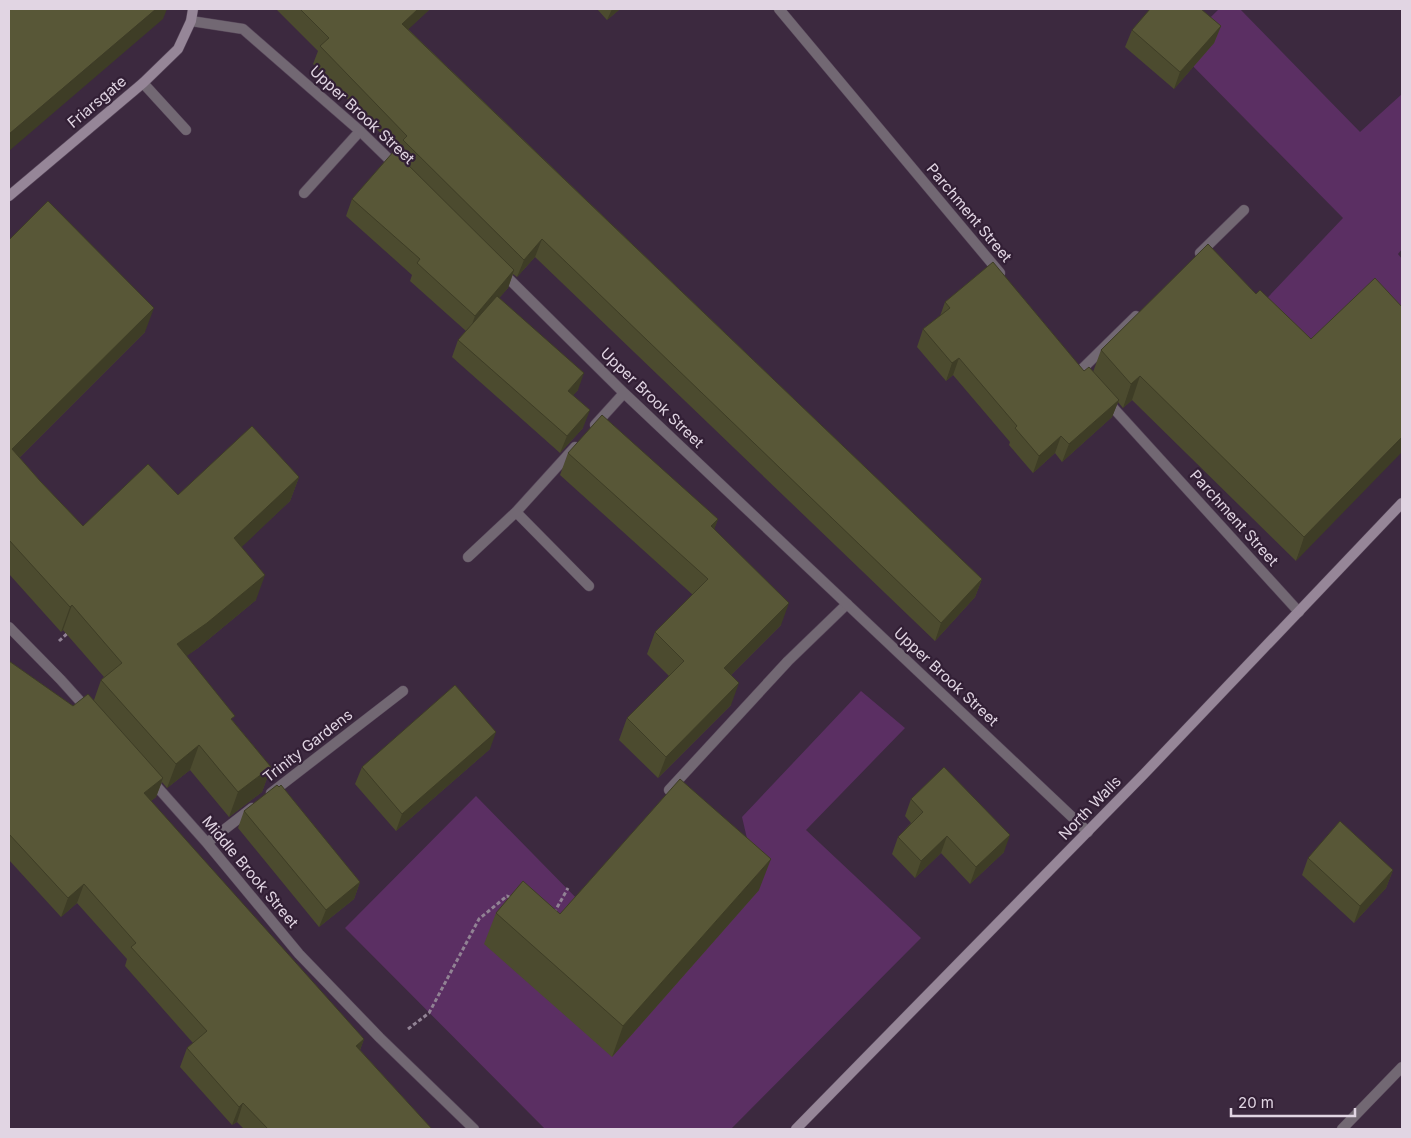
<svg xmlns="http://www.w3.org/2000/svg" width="1411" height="1138" font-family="Inter,sans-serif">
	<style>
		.green { fill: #5b2f63 }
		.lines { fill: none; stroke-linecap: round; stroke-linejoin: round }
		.service-casing { stroke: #564559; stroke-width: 11 }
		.minor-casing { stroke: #564559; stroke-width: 11 }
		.secondary-casing { stroke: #564559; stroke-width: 11 }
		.path { stroke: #918294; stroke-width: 3; stroke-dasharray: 4 2.5; stroke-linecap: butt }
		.service { stroke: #726873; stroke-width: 10 }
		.minor { stroke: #726873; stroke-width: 10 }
		.secondary { stroke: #968698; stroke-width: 10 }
		.wall { fill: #4c4b2f }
		.shaded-wall { fill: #3e3d26 }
		.building { fill: #585737; stroke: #3e3d26 }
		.labels { text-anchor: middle; stroke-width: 4.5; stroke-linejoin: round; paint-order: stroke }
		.street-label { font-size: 15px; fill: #e1d5e3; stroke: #321f35 }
	</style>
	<rect width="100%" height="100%" fill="#3c293f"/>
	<path class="green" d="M1219,9h21l120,123 42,-38v155l-4,5 4,5v81l-8,35 -142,-61 91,-96 -166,-168z
		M861,691l44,37 -99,102 115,108 -190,191h-186l-200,-201 131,-132 108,110 -99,38 274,-54 -17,-73z"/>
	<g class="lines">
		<g class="service-casing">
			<path id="service" d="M143,83l43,47
				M304,193l56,-62
				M1200,253l44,-43
				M1080,371l56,-55
				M669,790l119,-129 59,-57
				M1342,1129l60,-62"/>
		</g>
		<g class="minor-casing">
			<path id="minor" d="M779,9l221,264
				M191,21l52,8 117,102 37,36
				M501,271l123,122 464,439
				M1107,401l192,211
				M595,425l29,-32
				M516,512l73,74
				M468,557l48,-45 59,-65
				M9,627l52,53 27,30
				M151,780l56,63 92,111 81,84 94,91
				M271,793l132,-102
				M207,843l45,-35"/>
		</g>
		<g class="secondary-casing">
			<path id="secondary" d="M9,196l134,-113 35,-34 13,-28 2,-12
				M796,1129l348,-355 258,-271"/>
		</g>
		<path class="path" d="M59,641l10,-9
			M554,913l14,-25
			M408,1029l21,-16 50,-94 28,-23 6,3"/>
		<use href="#service" class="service"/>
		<use href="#minor" class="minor"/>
		<use href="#secondary" class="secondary"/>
	</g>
	<path class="wall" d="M276,9h154l-22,20 574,550 -7,18 -40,44 -400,-384 -18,20 -4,-3 -5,14 -9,10 79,92 -5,5 10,33 -23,25 -108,-96 6,-17 8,-9 -56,-50 2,-6 -66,-59 6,-17 46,-44 1,-3 -86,-88 5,-13z
		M597,9h23l-13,11z
		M1221,26l-7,17 -40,46 -49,-42 7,-17z
		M9,240l136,92 -126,126 21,23 43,45 95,-31 121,-18 -9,24 -49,46 15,53 -58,48 -12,8 47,65 38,46 -9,25 -33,25 -39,-47 -23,18 -5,-6 -6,15 -5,4 213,238 -4,11 72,79h-188l-7,-7 -5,3 -52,-58 7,-19 6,-5 -68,-77 2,-7 -50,-56 -16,14 -52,-57v-199l64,45 21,-6 7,-20 3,-3 -41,-47 -2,2 -52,-58z
		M1256,294l55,45 91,-32 -106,254 -164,-161 -9,8 -5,-6 -6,15 -50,45 -7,-9 -22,20 -24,-28 1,-3 -57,-67 -7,6 -29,-34 6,-18 17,-13 5,-14 139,69 9,1 8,-22z
		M568,453l150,66 -4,10 67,96 -50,50v30l-73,73 -39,-38 8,-22 42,-42 -22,-22 8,-22 38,-37 -133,-120z
		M490,749l-94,82 -41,-47 7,-17z
		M911,799l93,53 -34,32 -29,-31 -26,25 -23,-24 6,-17 13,-14 -6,-7z
		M244,811l116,71 -6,17 -35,28 -81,-99z
		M1308,858l85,12 -7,18 -32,35 -52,-48z
		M759,890l-147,167 -128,-113 12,-31 64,1z"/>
	<path class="shaded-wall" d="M156,9h11l-4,10 -154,132v-17z
		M418,9h12l-34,32 6,-17z
		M612,9h8l-13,11z
		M1221,26l-7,17 -40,46 6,-17z
		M542,239l-7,18 -18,20 7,-17z
		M514,270l-6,18 -39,45 6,-17z
		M154,308l-9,24 -136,136 3,-19z
		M959,358l-6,17 -7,6 6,-18z
		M584,373l-6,17 -16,18 6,-17z
		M1140,376l-8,24 -9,8 8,-24z
		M1119,400l-7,17 -50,45 7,-18z
		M590,410l-7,18 -23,25 7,-17z
		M1061,436l-6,17 -22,20 6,-17z
		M1402,437v15l-106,109 8,-24z
		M299,477l-9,24 -65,62 9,-25z
		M718,519l-8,22 1,-15z
		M265,575l-9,25 -58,48 -30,21 9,-25z
		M982,579l-7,18 -40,44 6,-18z
		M789,603l-8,22 -65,65 8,-22z
		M72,605l-9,25 -2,2 9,-25z
		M739,683l-8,22 -73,73 8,-21z
		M496,732l-6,17 -94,82 6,-17z
		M199,745l-9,25 -23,18 9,-24z
		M271,767l-9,25 -33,25 9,-25z
		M163,778l-7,19 -19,15 7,-19z
		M1010,835l-6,17 -34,32 6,-17z
		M947,836l-6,17 -26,25 6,-17z
		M771,859l-12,31 -147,167 11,-31z
		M1393,870l-7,18 -32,35 6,-17z
		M360,882l-6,17 -35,28 7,-17z
		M84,884l-7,19 -16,14 7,-19z
		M364,1039l-7,19 -1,-12z
		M243,1103l-6,19 -5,3 7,-18z"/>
	<path class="building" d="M9,9h147l-147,125z
		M300,9h118l-16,15 580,555 -41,44 -399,-384 -18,21 -121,-120 4,-4 -87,-90 9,-8z
		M1150,9h51l20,17 -41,46 -48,-42z
		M394,151l120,119 -39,46 -58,-53 3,-4 -68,-60z
		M48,201l106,107 -142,141 28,32 43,45 65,-62 30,31 74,-69 47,51 -65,61 31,37 -58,48 -30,21 58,72 -4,3 40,48 -33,25 -39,-47 -23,19 -75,-84 21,-17 -50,-58 -2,2 -61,-67v-300z
		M1208,244l48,50 4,-4 51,49 64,-61 27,29v130l-98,100 -164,-161 -9,8 -30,-34z
		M993,262l91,109 5,-4 30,33 -50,44 -8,-8 -22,20 -24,-28 2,-2 -58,-68 -7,5 -29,-34 27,-21 -5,-6z
		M497,296l87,77 -16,18 22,19 -23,26 -109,-96z
		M602,415l116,104 -7,7 78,77 -65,65 15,15 -73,74 -39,-39 57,-57 -29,-29 53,-53 -140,-126z
		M9,661l64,45 15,-12 75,84 -19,15 220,246 -8,7 76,83h-164l-25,-26 -4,4 -52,-59 20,-17 -76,-84 5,-4 -52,-59 -16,14 -59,-64z
		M455,685l41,47 -94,82 -40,-47z
		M944,767l66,68 -34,32 -29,-31 -26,25 -23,-24 25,-25 -12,-13z
		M680,779l91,80 -148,167 -127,-113 27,-32 37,33z
		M277,785l2,2 2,-2 79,97 -34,28 -82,-99z
		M1340,821l53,49 -33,36 -52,-48z"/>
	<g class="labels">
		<g class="street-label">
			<text transform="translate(97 102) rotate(-40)" y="5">Friarsgate</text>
			<text transform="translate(362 115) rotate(43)" y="5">Upper Brook Street</text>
			<text transform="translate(969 213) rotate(50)" y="5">Parchment Street</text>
			<text transform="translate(652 398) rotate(44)" y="5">Upper Brook Street</text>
			<text transform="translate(1234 518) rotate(48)" y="5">Parchment Street</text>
			<text transform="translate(946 677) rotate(43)" y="5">Upper Brook Street</text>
			<text transform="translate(308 746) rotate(-38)" y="5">Trinity Gardens</text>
			<text transform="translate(1090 808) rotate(-46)" y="5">North Walls</text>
			<text transform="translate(250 872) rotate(50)" y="5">Middle Brook Street</text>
		</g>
	</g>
	<rect width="1411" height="1138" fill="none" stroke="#e1d5e3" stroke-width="20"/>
	<path d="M1231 1108v8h124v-8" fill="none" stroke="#e1d5e3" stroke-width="2.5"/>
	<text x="1238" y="1108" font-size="15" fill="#e1d5e3" stroke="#321f35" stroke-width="4" paint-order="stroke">20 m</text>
</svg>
